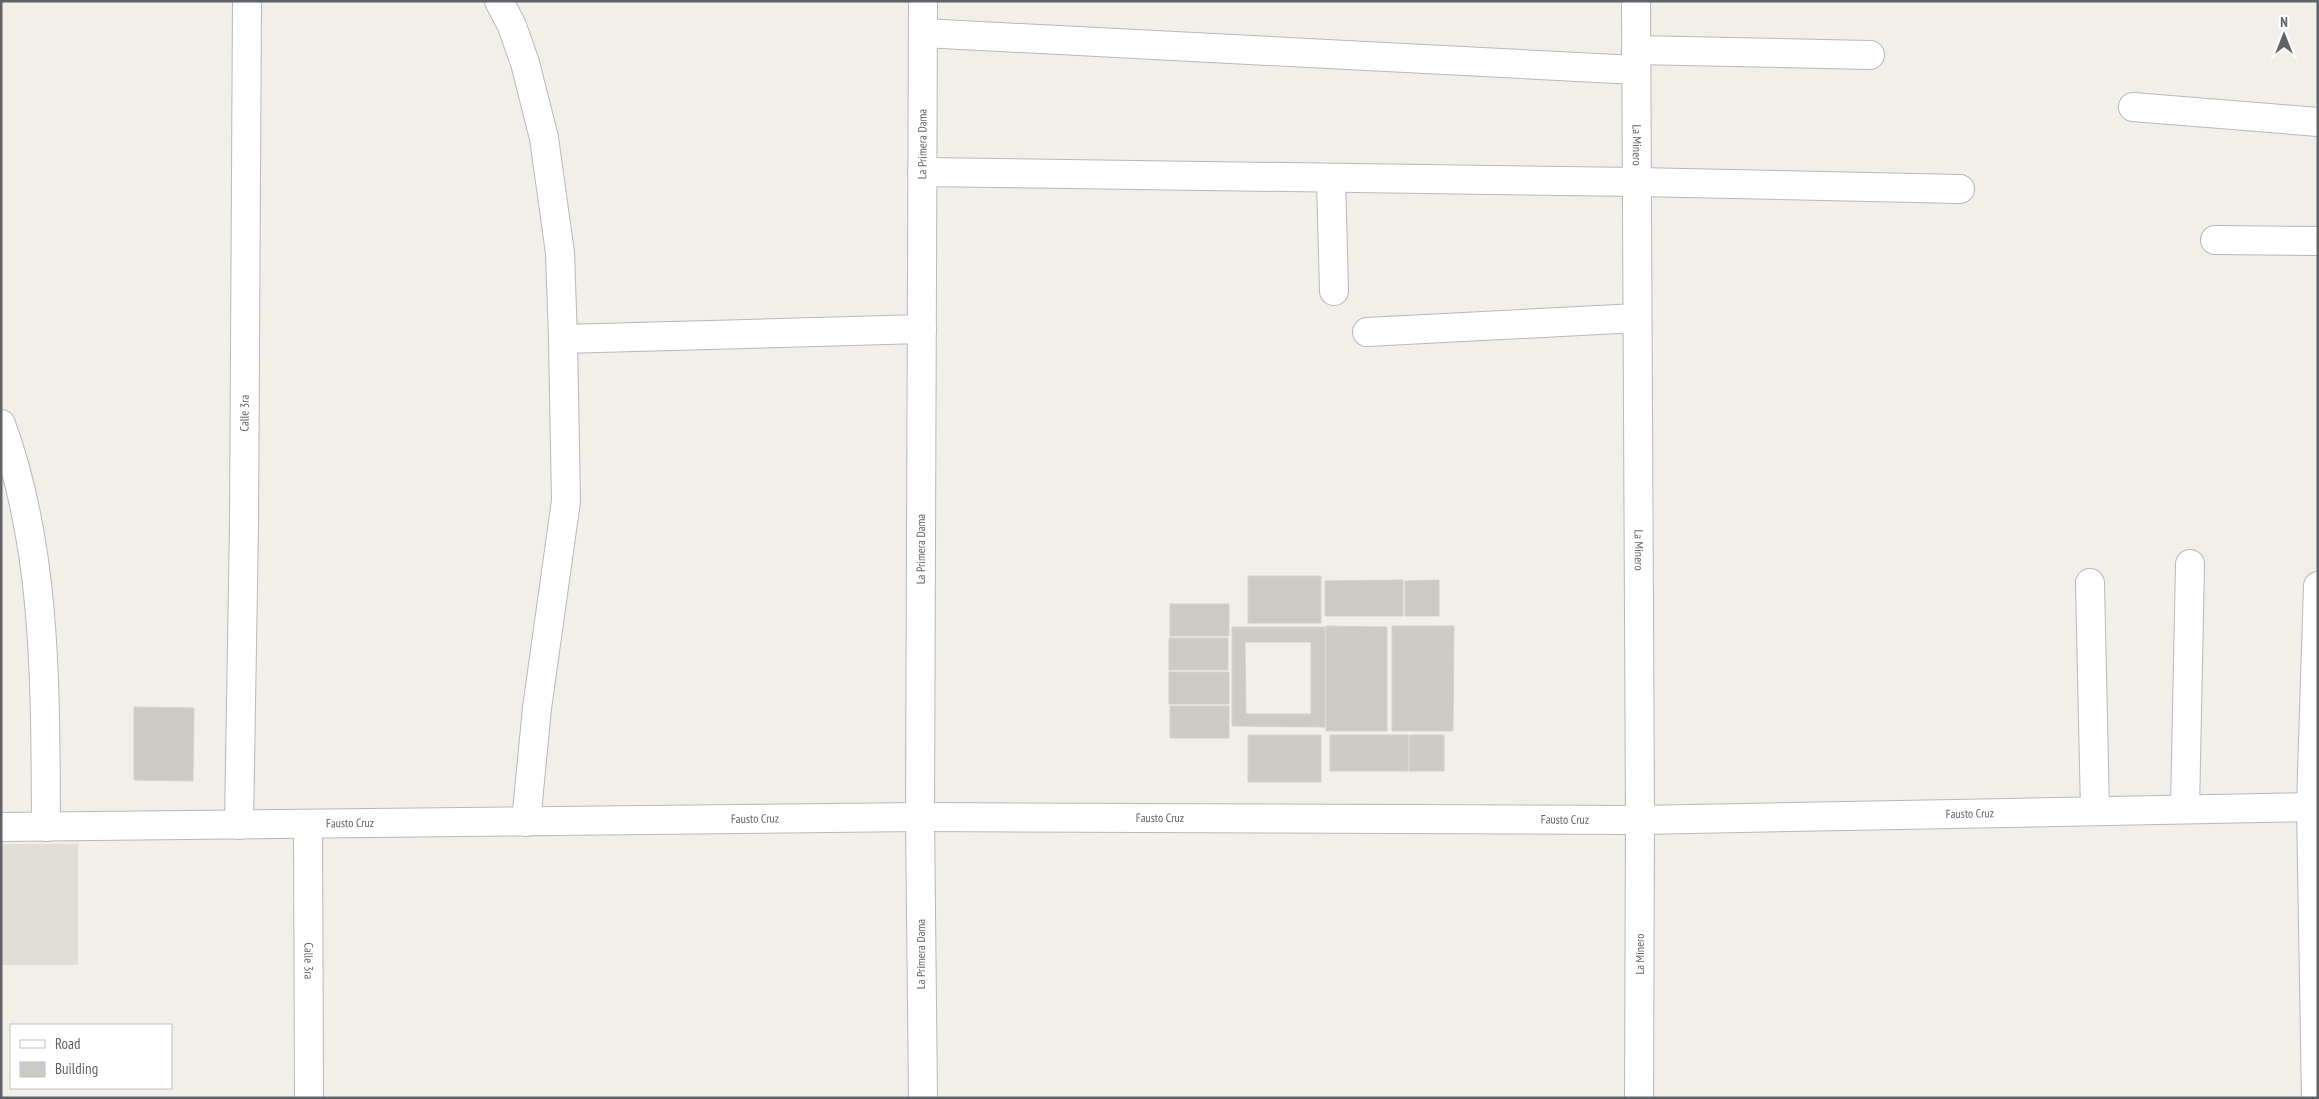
<svg xmlns="http://www.w3.org/2000/svg" width="2319" height="1099" font-family="'PT Sans Narrow',sans-serif">
	<style>
		.education { fill: #e1ded6 }
		.building { fill: #cccac5; stroke: #d6d1c6; fill-rule: evenodd }
		.lines { fill: none; stroke-linecap: round; stroke-linejoin: round }
		.minor-casing { stroke: #b5b8bc; stroke-width: 30 }
		.minor { stroke: #fff; stroke-width: 28 }
		.labels { text-anchor: middle; stroke-width: 5; stroke-linejoin: round; paint-order: stroke }
		.street-label { font-size: 12px; fill: #5f6368; stroke: #fff }
	</style>
	<rect width="100%" height="100%" fill="#f1efe8"/>
	<path class="education" d="M1,844h77v121h-77z"/>
	<path class="building" d="M1248,576h73v47h-73z
		M1403,580v36h-78v-35z
		M1439,580v36h-34v-35z
		M1170,604h59v32h-59z
		M1326,626l61,1v104h-61z
		M1392,626h62l-1,105h-61z
		M1232,627h93v100l-93,-1zM1245,642h66v72h-65z
		M1169,638h59v32h-59z
		M1169,672h60v32h-60z
		M1170,706h59v32h-59z
		M134,707l60,1 -1,73 -59,-1z
		M1248,735h73v47h-73z
		M1330,735h78v36h-78z
		M1409,735h35v36h-35z"/>
	<g class="lines">
		<g class="minor-casing">
			<g id="minor">
				<path d="M499,1l13,25 13,37 19,75 16,115 3,86 3,162 -29,207 -11,114"/>
				<path id="s1" d="M1636,1l4,819 -1,278"/>
				<path d="M923,33l713,37"/>
				<path d="M1636,50l234,5"/>
				<path d="M2133,107l185,15"/>
				<path d="M922,172l715,10 323,7"/>
				<path d="M1331,178l3,113"/>
				<path d="M2215,240l103,1"/>
				<path d="M1367,332l270,-14"/>
				<path d="M563,339l359,-10"/>
				<path d="M1,424c47,128 44,269 45,403"/>
				<path d="M2090,583l5,228"/>
				<path d="M2185,809l5,-245"/>
				<path id="s2" d="M239,825l5,-300 3,-524"/>
				<path id="s3" d="M308,825l1,273"/>
				<path id="s4" d="M1,827l919,-10 720,3 678,-13"/>
				<path id="s5" d="M923,1098l-3,-281 3,-816"/>
				<path d="M2316,1098l-5,-292 7,-220"/>
			</g>
		</g>
		<use href="#minor" class="minor"/>
	</g>
	<g class="labels">
		<g class="street-label">
			<text dy="4" stroke="none"><textPath href="#s5" startOffset="954">La Primera Dama</textPath></text>
			<text dy="4" stroke="none"><textPath href="#s1" startOffset="144">La Minero</textPath></text>
			<text dy="4" stroke="none"><textPath href="#s2" startOffset="412">Calle 3ra</textPath></text>
			<text dy="4" stroke="none"><textPath href="#s1" startOffset="549">La Minero</textPath></text>
			<text dy="4" stroke="none"><textPath href="#s5" startOffset="549">La Primera Dama</textPath></text>
			<text dy="4" stroke="none"><textPath href="#s4" startOffset="1969">Fausto Cruz</textPath></text>
			<text dy="4" stroke="none"><textPath href="#s4" startOffset="1159">Fausto Cruz</textPath></text>
			<text dy="4" stroke="none"><textPath href="#s4" startOffset="754">Fausto Cruz</textPath></text>
			<text dy="4" stroke="none"><textPath href="#s4" startOffset="1564">Fausto Cruz</textPath></text>
			<text dy="4" stroke="none"><textPath href="#s4" startOffset="349">Fausto Cruz</textPath></text>
			<text transform="translate(921 954) rotate(-90)" y="4">La Primera Dama</text>
			<text transform="translate(1640 954) rotate(-90)" y="4">La Minero</text>
			<text dy="4" stroke="none"><textPath href="#s3" startOffset="136">Calle 3ra</textPath></text>
		</g>
	</g>
	<rect width="2319" height="1099" fill="none" stroke="#5f6368" stroke-width="5"/>
	<rect x="10" y="1024" width="162" height="65" fill="#ffffff" stroke="#bfc1c3"/>
	<rect x="20" y="1040" width="25" height="8" fill="#ffffff" stroke="#bfc1c3"/>
	<text x="55" y="1049" font-size="15" fill="#5f6368">Road</text>
	<rect x="20" y="1062" width="25" height="15" fill="#cccac5" stroke="#bfc1c3"/>
	<text x="55" y="1074" font-size="15" fill="#5f6368">Building</text>
	<g transform="translate(2284 35)" stroke="#ffffff" stroke-width="4" paint-order="stroke">
	<path d="M0-4L9 19L0 12L-9 19Z" fill="#5f6368"/>
	<text y="-8" font-size="14" font-weight="bold" text-anchor="middle" fill="#5f6368">N</text>
	</g>
</svg>
